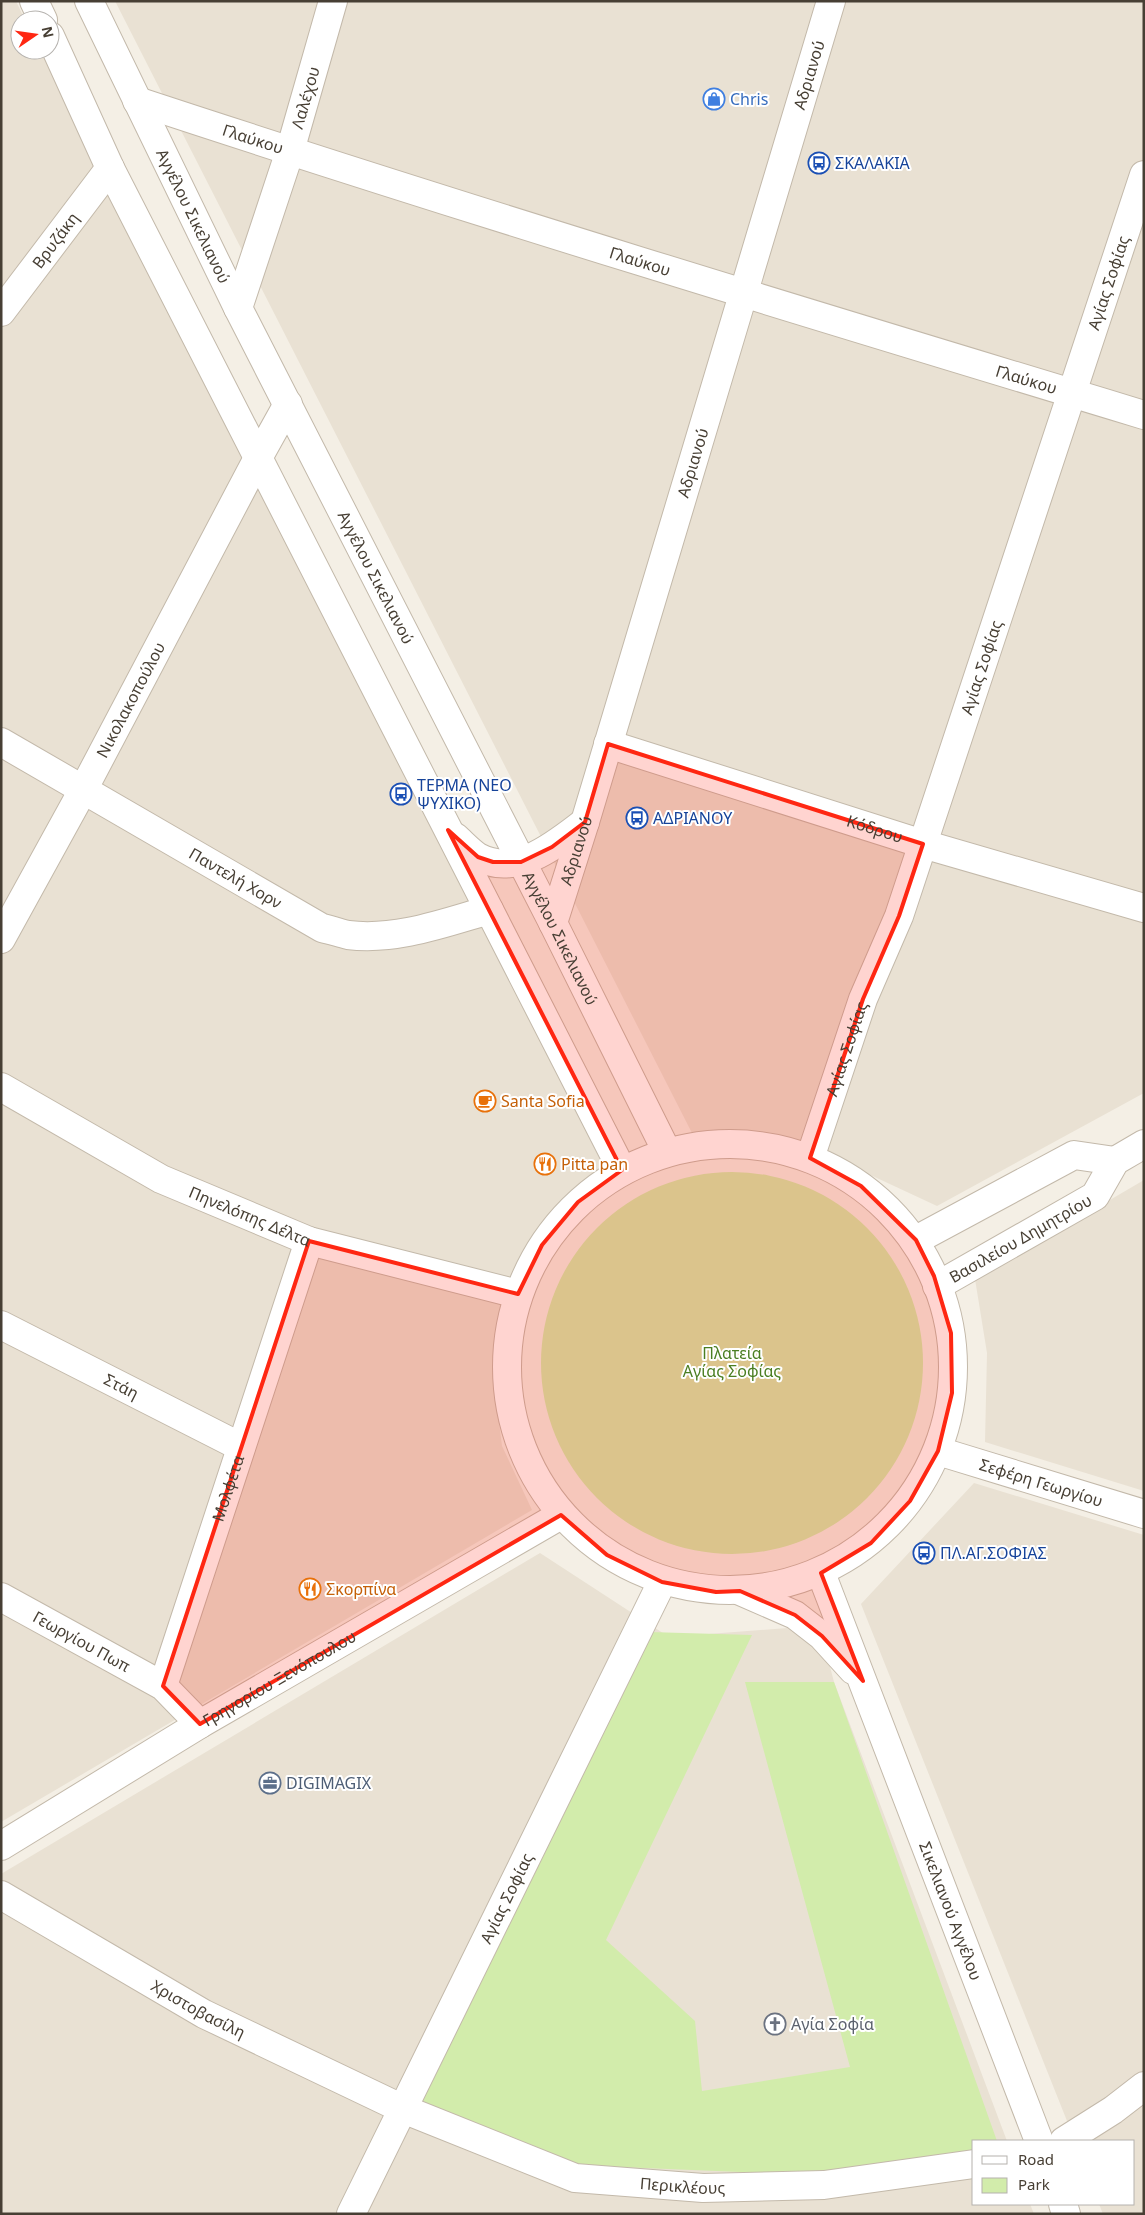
<svg xmlns="http://www.w3.org/2000/svg" width="1145" height="2215" font-family="'Noto Sans',sans-serif">
	<style>
		.residential { fill: #e9e1d3 }
		.green { fill: #d2ecab }
		.lines { fill: none; stroke-linecap: round; stroke-linejoin: round }
		.minor-casing { stroke: #c3b9aa; stroke-width: 30 }
		.minor { stroke: #fff; stroke-width: 28 }
		.marked { fill: #ff2712; fill-opacity: 0.2; stroke: #ff2712; stroke-width: 4; stroke-linejoin: round }
		.labels { text-anchor: middle; stroke-width: 4; stroke-linejoin: round; paint-order: stroke }
		.street-label { font-size: 16px; fill: #473f34; stroke: #fff }
		.shop-label { font-size: 16px; fill: #366cbe; stroke: #fff; text-anchor: start }
		.transit-label { font-size: 16px; fill: #164399; stroke: #fff; text-anchor: start }
		.food-label { font-size: 16px; fill: #c56008; stroke: #fff; text-anchor: start }
		.park-label { font-size: 16px; fill: #4b7e22; stroke: #fff }
		.service-label { font-size: 16px; fill: #4e5e75; stroke: #fff; text-anchor: start }
		.worship-label { font-size: 16px; fill: #5b616d; stroke: #fff; text-anchor: start }
	</style>
	<rect width="100%" height="100%" fill="#f4efe5"/>
	<path class="residential" d="M1,1h15l9,19h-5v30h20l565,1119 -38,33 -39,48 -28,57 -8,59 10,80 30,64 -531,312z
		M115,1h1029v1092l-207,113 -88,-41 -84,-26 -53,-6 -19,2z
		M1144,1180v311l-159,-49 2,-89 -12,-74z
		M974,1483l170,52v679h-41l-4,-10h35v-63h-59l-214,-537z
		M540,1553l129,84 144,-11 9,10 12,46 173,459h-33v63h56l4,10h-1033v-340z"/>
	<path class="green" d="M541 1363a191 191 0 1 1 382 0a191 191 0 1 1-382 0Z
		M649,1632l103,3 -146,305 89,81 7,70 148,-24 -105,-385h89l163,459h-23v15l-159,19 -242,-10 -155,-61z"/>
	<g class="lines">
		<g class="minor-casing">
			<g id="minor">
				<path d="M34,1l9,19"/>
				<path id="s1" d="M89,1l149,307 315,615 114,229"/>
				<path d="M50,36l60,132 512,1002"/>
				<path id="s2" d="M137,101c334,110 670,212 1007,314"/>
				<path id="s3" d="M238,308l52,-157 43,-150"/>
				<path id="s4" d="M1,312l109,-144"/>
				<path id="s5" d="M1,742l321,186c9,2 18,5 26,7 48,6 96,-12 141,-25"/>
				<path id="s6" d="M608,744l315,100 221,64"/>
				<path d="M455,837c7,6 15,15 23,20 39,21 78,-13 107,-35"/>
				<path id="s7" d="M553,923l32,-101 246,-821"/>
				<path id="s8" d="M1,939l82,-149 175,-332 30,-54"/>
				<path id="s9" d="M1,1087l160,92 148,62 209,53"/>
				<circle cx="730" cy="1367" r="223"/>
				<path id="s10" d="M810,1158l53,-159 36,-83 245,-741"/>
				<path d="M916,1240l158,-85 41,6"/>
				<path id="s11" d="M937,1286l158,-90 20,-35 29,-17"/>
				<path id="s12" d="M1,1325l240,122"/>
				<path id="s13" d="M938,1451l206,63"/>
				<path id="s14" d="M821,1573l218,568"/>
				<path d="M740,1591l55,24 27,21 31,34"/>
				<path id="s15" d="M1,1597l162,89 37,38"/>
				<path id="s16" d="M163,1686l146,-445"/>
				<path id="s17" d="M1,1846l199,-122 361,-209"/>
				<path id="s18" d="M1,1895l203,119 199,95 172,69 128,10 121,-3 150,-21"/>
				<path d="M1064,2141l49,-31 31,-24"/>
				<path d="M1063,2204l3,10"/>
				<path id="s19" d="M351,2214l311,-632"/>
			</g>
		</g>
		<use href="#minor" class="minor"/>
	</g>
	<path class="marked" d="M608,744l315,100 -24,72 -36,83 -53,159 51,28 55,54 18,36 17,57 1,60 -14,58 -28,50 -39,42 -50,30 42,108 -41,-45 -27,-21 -55,-24 -24,1 -54,-10 -55,-27 -46,-40 -361,209 -37,-38 146,-445 209,53 24,-49 36,-43 44,-32 -174,-340 30,27 15,5h28l31,-15 33,-25z"/>
	<defs>
		<g id="shop-ring" transform="scale(1.125)"><circle r="9.5" fill="#fff" stroke="#3f7fe0" stroke-width="1.5"/><path d="M-5-2.5h2.3a2.7 3.5 0 0 1 5.4 0H5L5.5 6h-11ZM-1.5-2.5h3a1.5 2.3 0 0 0-3 0Z" fill="#3f7fe0"/></g>
		<g id="bus-ring" transform="scale(1.125)"><circle r="9.5" fill="#fff" stroke="#1a4fb4" stroke-width="1.5"/><path d="M-5-6H5V4H4V6H2V4H-2V6H-4V4H-5ZM-3.5-4V0h7V-4ZM-3.5 1.2v1.5H-2V1.2ZM2 1.2v1.5H3.5V1.2Z" fill="#1a4fb4"/></g>
		<g id="cafe-ring" transform="scale(1.125)"><circle r="9.5" fill="#fff" stroke="#e8710a" stroke-width="1.5"/><path d="M-5.5-4.5H6V0H3Q3 3.5 0 3.5H-2.5Q-5.5 3.5-5.5 0ZM3-3.2v2h1.7v-2ZM-6 4.5H4V6H-6Z" fill="#e8710a"/></g>
		<g id="restaurant-ring" transform="scale(1.125)"><circle r="9.5" fill="#fff" stroke="#e8710a" stroke-width="1.5"/><path d="M-5-6h1v4h1v-4h1v4h1v-4h1v5L-1.5 .5V6h-2V.5L-5-1ZM5-6V6H3V1.5H1.5Q1.5-4 5-6Z" fill="#e8710a"/></g>
		<g id="office-ring" transform="scale(1.125)"><circle r="9.5" fill="#fff" stroke="#5c6f8a" stroke-width="1.5"/><path d="M-6-3h4V-5.5h4V-3h4V5H-6ZM-1-4.5V-3h2v-1.5ZM-6 0V1H6V0Z" fill="#5c6f8a"/></g>
		<g id="church-ring" transform="scale(1.125)"><circle r="9.5" fill="#fff" stroke="#6b7280" stroke-width="1.5"/><path d="M-1.2-6h2.4v3.5h3.3v2.4h-3.3V6h-2.4V-.1h-3.3v-2.4h3.3Z" fill="#6b7280"/></g>
	</defs>
	<g fill-rule="evenodd">
		<use href="#shop-ring" x="714" y="99"/>
		<use href="#bus-ring" x="819" y="163"/>
		<use href="#bus-ring" x="401" y="794"/>
		<use href="#bus-ring" x="637" y="818"/>
		<use href="#cafe-ring" x="485" y="1101"/>
		<use href="#restaurant-ring" x="545" y="1164"/>
		<use href="#bus-ring" x="924" y="1553"/>
		<use href="#restaurant-ring" x="310" y="1589"/>
		<use href="#office-ring" x="270" y="1783"/>
		<use href="#church-ring" x="775" y="2024"/>
	</g>
	<g class="labels">
		<g class="street-label">
			<text dy="6" stroke="none"><textPath href="#s7" startOffset="886">Αδριανού</textPath></text>
			<text dy="6" stroke="none"><textPath href="#s3" startOffset="221">Λαλέχου</textPath></text>
			<text dy="6" stroke="none"><textPath href="#s2" startOffset="122">Γλαύκου</textPath></text>
			<text dy="6" stroke="none"><textPath href="#s1" startOffset="239">Αγγέλου Σικελιανού</textPath></text>
			<text dy="6" stroke="none"><textPath href="#s4" startOffset="90">Βρυζάκη</textPath></text>
			<text dy="6" stroke="none"><textPath href="#s2" startOffset="528">Γλαύκου</textPath></text>
			<text dy="6" stroke="none"><textPath href="#s10" startOffset="925">Αγίας Σοφίας</textPath></text>
			<text dy="6" stroke="none"><textPath href="#s2" startOffset="932">Γλαύκου</textPath></text>
			<text dy="6" stroke="none"><textPath href="#s7" startOffset="481">Αδριανού</textPath></text>
			<text dy="6" stroke="none"><textPath href="#s1" startOffset="644">Αγγέλου Σικελιανού</textPath></text>
			<text dy="6" stroke="none"><textPath href="#s10" startOffset="520">Αγίας Σοφίας</textPath></text>
			<text dy="6" stroke="none"><textPath href="#s8" startOffset="272">Νικολακοπούλου</textPath></text>
			<text dy="6" stroke="none"><textPath href="#s6" startOffset="280">Κόδρου</textPath></text>
			<text dy="6" stroke="none"><textPath href="#s7" startOffset="76">Αδριανού</textPath></text>
			<text dy="6" stroke="none"><textPath href="#s5" startOffset="271">Παντελή Χορν</textPath></text>
			<text dy="6" stroke="none"><textPath href="#s1" startOffset="1049">Αγγέλου Σικελιανού</textPath></text>
			<text dy="6" stroke="none"><textPath href="#s10" startOffset="115">Αγίας Σοφίας</textPath></text>
			<text dy="6" stroke="none"><textPath href="#s9" startOffset="281">Πηνελόπης Δέλτα</textPath></text>
			<text dy="6" stroke="none"><textPath href="#s11" startOffset="96">Βασιλείου Δημητρίου</textPath></text>
			<text dy="6" stroke="none"><textPath href="#s12" startOffset="135">Στάη</textPath></text>
			<text dy="6" stroke="none"><textPath href="#s13" startOffset="108">Σεφέρη Γεωργίου</textPath></text>
			<text dy="6" stroke="none"><textPath href="#s16" startOffset="208">Μολφέτα</textPath></text>
			<text dy="6" stroke="none"><textPath href="#s15" startOffset="92">Γεωργίου Πωπ</textPath></text>
			<text dy="6" stroke="none"><textPath href="#s17" startOffset="325">Γρηγορίου Ξενόπουλου</textPath></text>
			<text dy="6" stroke="none"><textPath href="#s19" startOffset="352">Αγίας Σοφίας</textPath></text>
			<text dy="6" stroke="none"><textPath href="#s14" startOffset="362">Σικελιανού Αγγέλου</textPath></text>
			<text dy="6" stroke="none"><textPath href="#s18" startOffset="228">Χριστοβασίλη</textPath></text>
			<text dy="6" stroke="none"><textPath href="#s18" startOffset="749">Περικλέους</textPath></text>
		</g>
		<g class="shop-label">
			<text x="730" y="105">Chris</text>
		</g>
		<g class="transit-label">
			<text x="835" y="169">ΣΚΑΛΑΚΙΑ</text>
			<text x="417" y="791">ΤΕΡΜΑ (ΝΕΟ<tspan x="417" dy="18">ΨΥΧΙΚΟ)</tspan></text>
			<text x="653" y="824">ΑΔΡΙΑΝΟΥ</text>
			<text x="940" y="1559">ΠΛ.ΑΓ.ΣΟΦΙΑΣ</text>
		</g>
		<g class="food-label">
			<text x="501" y="1107">Santa Sofia</text>
			<text x="561" y="1170">Pitta pan</text>
			<text x="326" y="1595">Σκορπίνα</text>
		</g>
		<g class="park-label">
			<text x="732" y="1359">Πλατεία<tspan x="732" dy="18">Αγίας Σοφίας</tspan></text>
		</g>
		<g class="service-label">
			<text x="286" y="1789">DIGIMAGIX</text>
		</g>
		<g class="worship-label">
			<text x="791" y="2030">Αγία Σοφία</text>
		</g>
	</g>
	<rect width="1145" height="2215" fill="none" stroke="#473f34" stroke-width="5"/>
	<rect x="972" y="2140" width="162" height="65" fill="#ffffff" stroke="#b5b2ae"/>
	<rect x="982" y="2156" width="25" height="8" fill="#ffffff" stroke="#b5b2ae"/>
	<text x="1018" y="2165" font-size="15" fill="#473f34">Road</text>
	<rect x="982" y="2178" width="25" height="15" fill="#d2ecab" stroke="#b5b2ae"/>
	<text x="1018" y="2190" font-size="15" fill="#473f34">Park</text>
	<g transform="translate(35 35) rotate(77)"><circle r="24" fill="#ffffff" stroke="#b5b2ae"/>
	<path d="M0-4L9 19L0 12L-9 19Z" fill="#ff2712"/>
	<text y="-8" font-size="14" font-weight="bold" text-anchor="middle" fill="#473f34">N</text>
	</g>
</svg>
